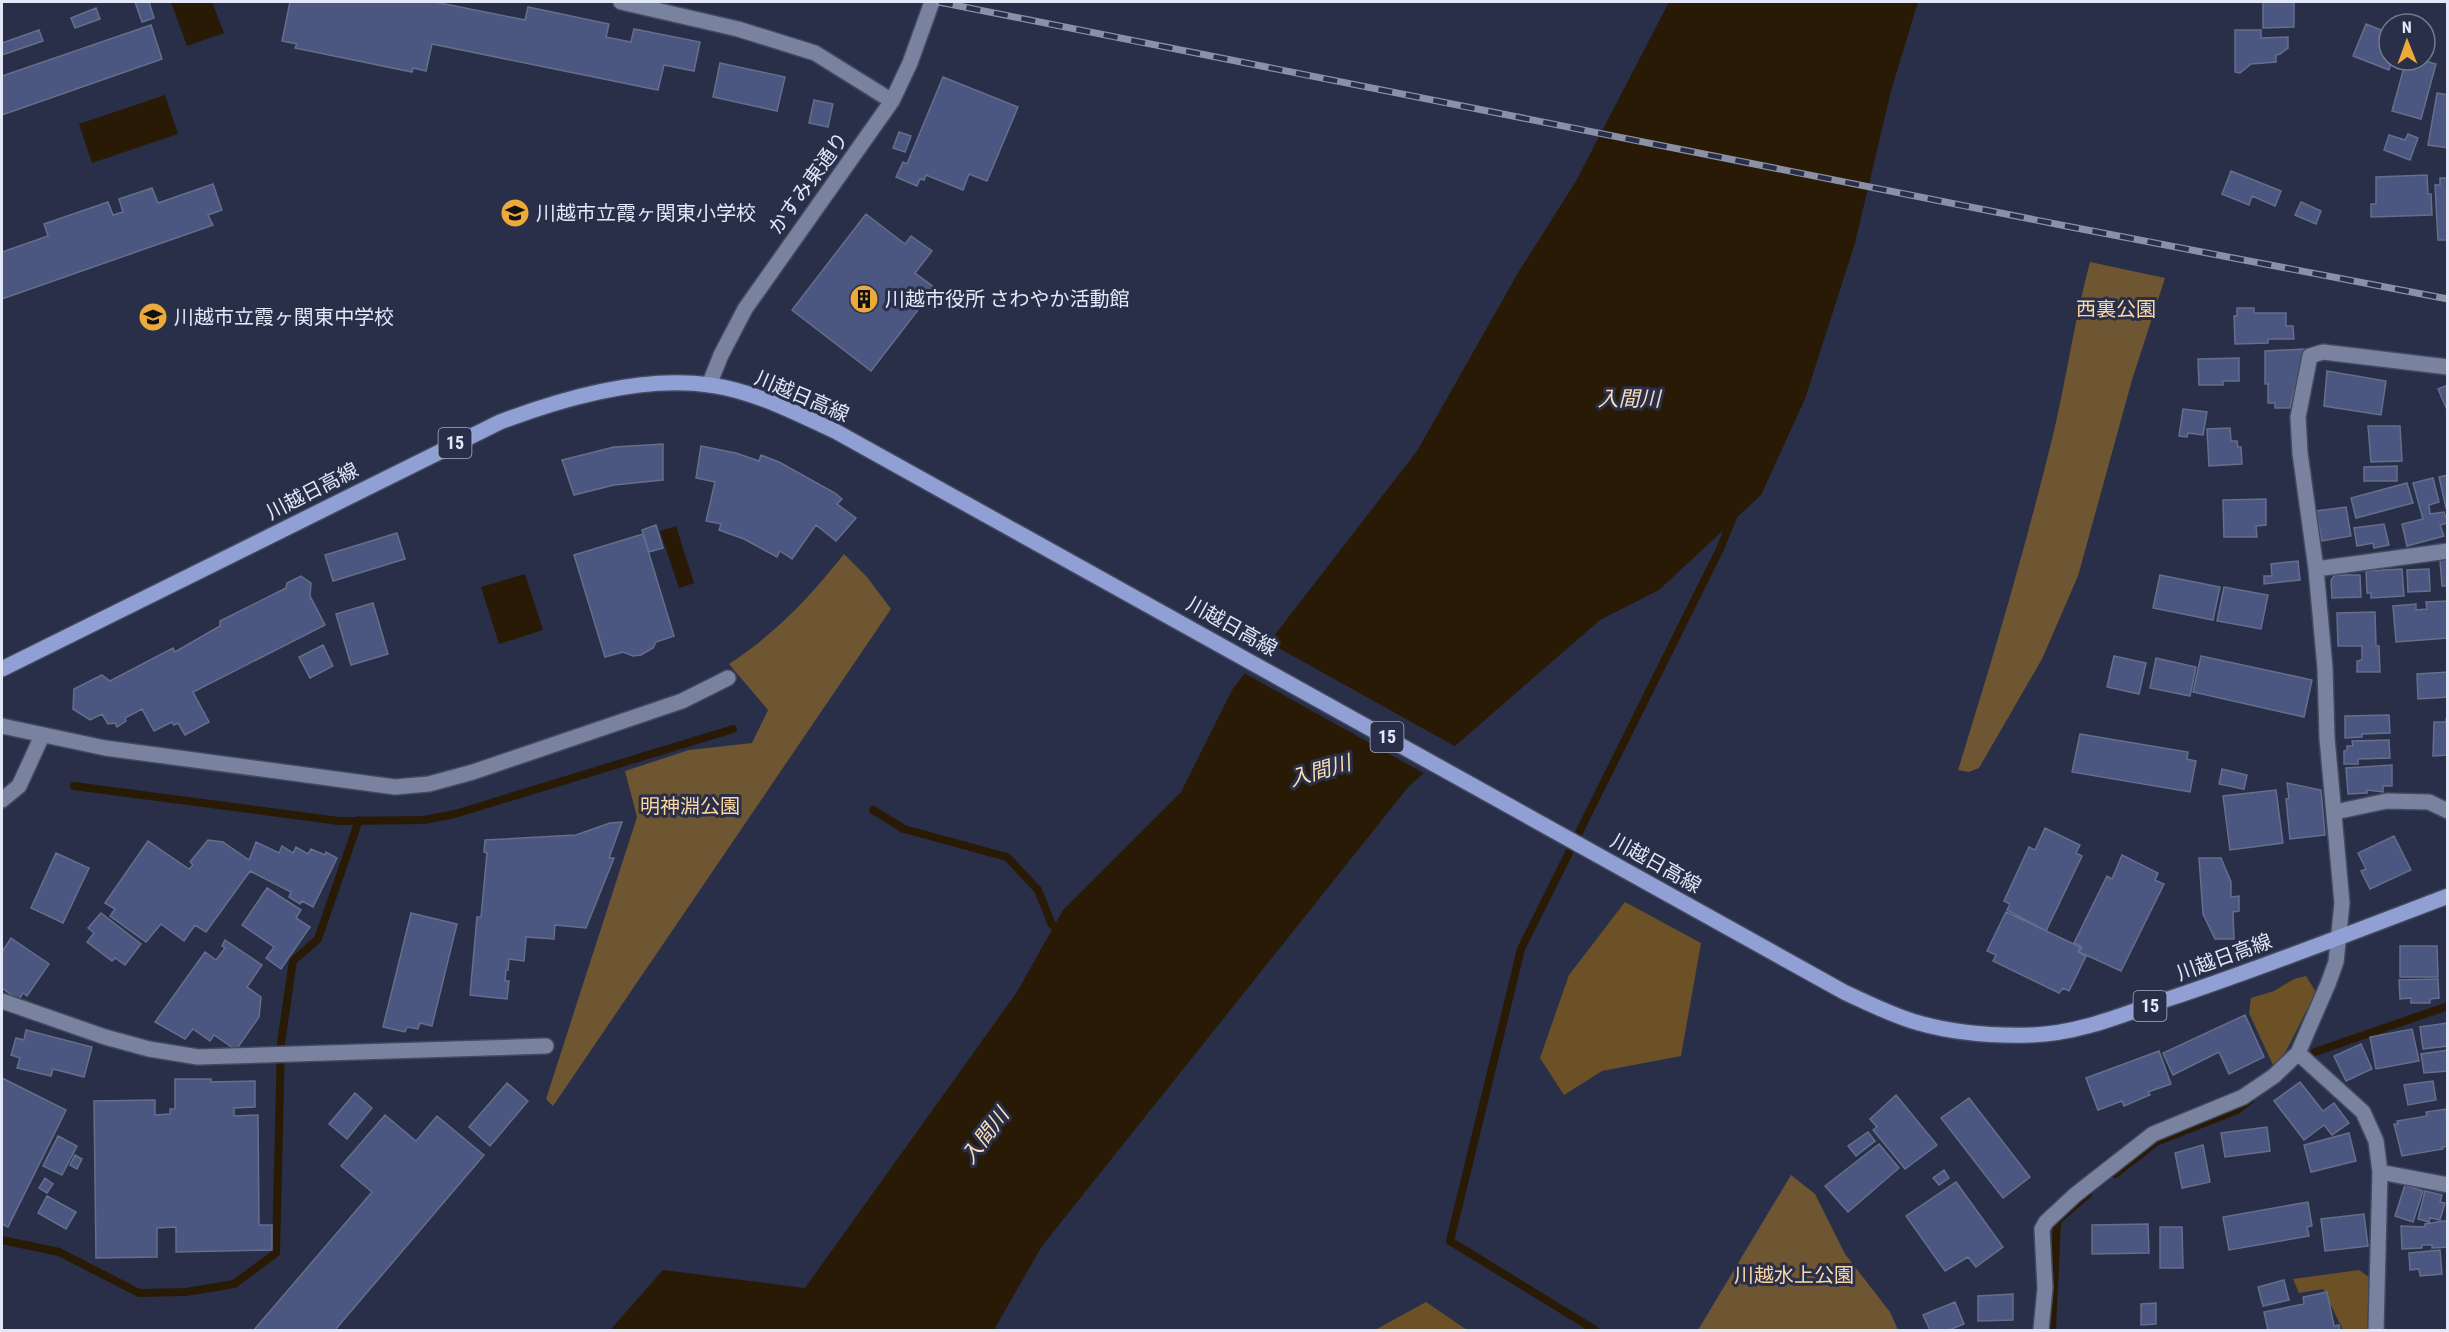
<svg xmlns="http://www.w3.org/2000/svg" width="2449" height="1332" font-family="'Roboto Condensed','Noto Sans JP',sans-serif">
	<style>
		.green { fill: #6e5632 }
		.forest { fill: #6c5126 }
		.water { fill: #281a04 }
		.pier { fill: #292f49 }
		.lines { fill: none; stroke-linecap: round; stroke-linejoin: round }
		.stream { stroke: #281a04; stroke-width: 8 }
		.building { fill: #4b5781; stroke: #656e8b; stroke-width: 1.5 }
		.minor-casing { stroke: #43495e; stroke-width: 18 }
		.major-casing { stroke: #43495e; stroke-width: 18 }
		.minor { stroke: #79829f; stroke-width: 15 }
		.major { stroke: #90a0d4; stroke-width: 15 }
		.rail-casing { stroke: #8a90a5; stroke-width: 7 }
		.rail { stroke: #292f49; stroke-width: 4.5; stroke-dasharray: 14; stroke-linecap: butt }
		.labels { text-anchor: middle; stroke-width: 6; stroke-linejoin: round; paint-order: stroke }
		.shield { fill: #292f49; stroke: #aab0c4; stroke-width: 1.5 }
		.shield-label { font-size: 18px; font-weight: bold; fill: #e2e8f8 }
		.street-label { font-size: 20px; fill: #e2e8f8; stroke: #292f49 }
		.poi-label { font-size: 20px; fill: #e2e8f8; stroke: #292f49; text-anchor: start }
		.park-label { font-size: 20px; fill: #fcd7a2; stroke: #292f49 }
		.water-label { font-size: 21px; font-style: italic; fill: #f9deb6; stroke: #292f49 }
	</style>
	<rect width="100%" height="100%" fill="#292f49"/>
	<path class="green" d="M2090,262l75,16 -33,102 -54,196 -36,83 -63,109 -10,4 -11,-2c35,-112 68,-224 96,-339 13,-56 21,-113 36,-169z
		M844,554l23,23 24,32 -338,497 -7,-7 91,-282 -12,-46 64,-21 63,-7 16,-33 -39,-46c47,-31 80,-66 115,-110z
		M1791,1175l24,19 30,60 45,58 8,18h-200z"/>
	<path class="forest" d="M1625,902l76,41 -20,113 -79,15 -38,24 -24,-37 29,-83z
		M2306,976l10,16 -30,59 -12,16 -25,-54 2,-15 23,-7 20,-12z
		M2359,1270l10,7 -2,53h-24l-20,-41 -24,4 -6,-14z
		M1426,1302l41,28h-92z"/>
	<path class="water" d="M171,2h41l12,31 -37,13z
		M1669,2h249l-27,89 -36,152 -50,156 -44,96 -102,95 -59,30 -191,166 -367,460 -48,84h-384l53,-60 142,18 212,-296 46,-82 118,-118 51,-102 185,-239 101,-178 58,-92z
		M165,95l13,39 -86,29 -13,-39z
		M676,526l18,57 -15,5 -19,-57z
		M525,574l18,56 -44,14 -18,-57z"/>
	<path class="pier" d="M1266,641l192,107 -31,27 -185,-103z"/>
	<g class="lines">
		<path class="stream" d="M74,786l265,35 85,-1 31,-6 278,-85
			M873,810l31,19 103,28 31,33 14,35 9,4
			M2315,1052l133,-46
			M2115,1174l41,-32 81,-32 13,-10
			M2,1240l57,12 80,41 47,-1 48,-8 42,-31 5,-210 12,-82 25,-22 41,-119
			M1595,1330l-145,-89 71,-292 199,-400 13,-32
			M2052,1330l5,-109 31,-27"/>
	</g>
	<path class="building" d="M135,2h14l5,16 -12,4z
		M290,2h145l90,18 3,-13 81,17 -3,13 25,5 3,-13 66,13 -6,29 -30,-6 -6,25 -226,-46 -6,27 -13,-3 -1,4 -117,-24 2,-4 -15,-3z
		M2263,2h31v25l-31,1z
		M96,8l4,11 -25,9 -4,-10z
		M2366,24l23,9v27h3l-3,10 -36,-14z
		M151,25l11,34 -160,56v-39z
		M39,30l4,11 -41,14v-12z
		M2235,30h26v8l27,-1v11l-8,6 -4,1v7l-25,2 -11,9 -5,-1z
		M2406,60h16l14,4 -15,55 -29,-8z
		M720,63l65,14 -8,34 -64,-14z
		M943,77l75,30 -31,74 -18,-7 -6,16 -37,-15 -2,5 -4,-1 -3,7 -21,-9 7,-15 4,2z
		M2437,93l11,2v53l-20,-3z
		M814,100l19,4 -5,23 -19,-4z
		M899,132l12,4 -6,16 -12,-4z
		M2408,134l10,4 -8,22 -26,-10 5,-15 16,5z
		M2231,171l50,20 -6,15 -23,-10 -3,9 -27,-11z
		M2427,175l1,19h3l1,21 -61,2v-13h5v-27z
		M2440,178h8v62h-10l-3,-55h5z
		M213,184l9,26 -14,5 5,10 -211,74v-47l46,-16 -4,-12 64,-22 5,13 10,-3 -4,-13 33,-11 6,15z
		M2301,202l20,9 -5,13 -21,-9z
		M866,214l39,30 6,-8 21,15 -17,22 20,15 -64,83 -79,-61z
		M2237,308h17v5h32v13h7l1,13h-26v4l-33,1 -1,-28h3z
		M2304,349l-14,59h-15v-5h-7v-19h-3v-33z
		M2239,358v23h-16v4h-24l-1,-26z
		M2327,371l59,10 -5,34 -57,-9z
		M2448,385v27l-10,-23z
		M2183,409l24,3 -4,23 -15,-2 -1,4 -8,-1z
		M2368,426h32l2,35 -31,1z
		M2230,428l1,13h6l1,6h3l1,17 -33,2 -2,-37z
		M663,444v36l-49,5 -40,10 -12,-35 52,-13z
		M701,446l35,7 23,8 2,-6 18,7 56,31 7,6 -5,5 19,14 -20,23 -20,-16 -24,34 -12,-8 -3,6 -33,-18 -25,-9 2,-6 -15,-3 9,-39 -19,-4z
		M2397,466v15h-33v-14z
		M2448,475v33h-2l-7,-31z
		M2433,478l6,24 -10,3 1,9 14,-2 4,11 -8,2 4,11 -37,10 -5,-22 21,-5 -10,-36z
		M2407,483l6,20 -57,15 -5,-20z
		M2266,499v26l-10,1 1,11h-33l-1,-37z
		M2346,507l5,29 -29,5 -6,-30z
		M2384,524l5,21 -15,3 -1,-5 -16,3 -3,-18z
		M656,525l7,23 -14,4 -7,-22z
		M397,533l8,26 -72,22 -8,-26z
		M643,534l31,102 -18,6 -3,6 -12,7 -8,1 -10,-4 -18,5 -31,-102z
		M2448,559v27h-6l-2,-26z
		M2298,561l2,19 -36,4v-8h8l-1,-12z
		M2402,569l2,27 -33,2v-5h-4l-1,-22z
		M2429,569l1,22 -22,1 -1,-22z
		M2160,575l60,12 -7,33 -60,-12z
		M2335,575h25l1,22 -29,1 -1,-18z
		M301,576l10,7 -1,13 15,29 -132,67 16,30 -24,13 -7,-12 -4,2 -2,-3 -18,9 -12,-22 -17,9 1,3 -9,6 -2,-4 -7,1 -6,-10 -12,6 -17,-11 1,-20 28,-14 8,6 63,-33 2,4 45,-26v-5l66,-33 1,-5z
		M2224,587l44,8 -7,34 -44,-8z
		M2448,601v37l-52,4 -3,-36 23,-2v6l11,-1 -1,-7z
		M373,603l15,51 -37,11 -15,-51z
		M2375,612l1,34h3l1,26h-23v-11l5,-1v-14h-24l-1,-33z
		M323,645l10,21 -23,12 -11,-21z
		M2114,656l32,7 -7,31 -32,-7z
		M2201,656l111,24 -8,37 -111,-25z
		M2156,658l40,9 -6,29 -40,-8z
		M2448,672v25l-30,2 -1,-25z
		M2389,715l1,18 -28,1v3l-17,1v-22z
		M2446,718l2,37 -15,1 1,-34h12z
		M2080,734l108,18 -1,7 9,2 -6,31 -118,-20z
		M2389,740l1,18 -32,1v5h-14v-13l3,-1v-4h6l-1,-5z
		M2392,765v21h-9v6l-16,-2v3l-19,1 -2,-26z
		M2222,769l25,6 -3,14 -25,-5z
		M2287,783l34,7 4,45 -35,4 -4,-40 3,-1z
		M2276,790l7,53 -53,7 -7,-54z
		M622,822l-13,36h5l-28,70 -31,-3 -1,14 -28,-2 -2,24 -15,-2 -1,11h-2l-1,11h4l-2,18 -37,-4 7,-78h4l6,-64 -3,-1 1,-12 91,-5 34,-12z
		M2045,828l35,17 -4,8 6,3 -36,75 -39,-21 3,-6 -6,-3 25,-54 6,3z
		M2394,836l17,34 -41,19 -9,-18 5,-2 -8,-16z
		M208,840l15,2 26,18 7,-18 23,11 3,-7 11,7 3,-6 12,7 3,-5 14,6 1,-3 11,6 -24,49 -11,-6 -2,3 -11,-7 2,-5 -41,-21 -44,61 -11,-7 -11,16 -23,-17 -15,18 -36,-26 5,-7 -10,-6 43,-62 41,28 4,-4 -3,-3z
		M56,853l33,15 -26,55 -32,-15z
		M2122,855l36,18 -3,7 9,4 -43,87 -42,-19 3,-5 -8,-4 33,-67 5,3z
		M2199,858h22l10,24v15l8,-1v15l-6,1 1,27h-19l-12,-25z
		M267,888l34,22 -5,8 14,9 -29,42 -15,-11 8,-11 -32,-22z
		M2006,912l74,35 -2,5 8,4 -17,35 -6,-3 -4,5 -66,-32 3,-6 -9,-4z
		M101,913l40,31 -16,21 -10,-7 -3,3 -25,-19 7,-9 -6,-5z
		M411,913l46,11 -25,102 -12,-3 -2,6 -11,-2 -2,5 -22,-5z
		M11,938l38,26 -22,32 -4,-3 -4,7 -17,-12v-36z
		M225,940l37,25 -15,22 14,10 -2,20 -23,33 -22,-15 -4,6 -17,-12 -8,10 -30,-17 50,-70 11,8 9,-12 -3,-2z
		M2400,946h37l1,31h-38z
		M2438,979l1,19 -9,1v4h-19v-5l-11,1 -1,-19z
		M2245,1015l19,42 -35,17 -10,-22 -46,23 -10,-22z
		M2447,1023l1,23 -25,3 -3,-22z
		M2412,1029l7,32 -43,8 -6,-32z
		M26,1030l66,17 -8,30 -31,-8 -2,7 -34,-8 3,-10 -9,-3 5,-17 8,2z
		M2361,1044l11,25 -26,12 -12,-25z
		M2448,1050v21l-24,2 -3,-19z
		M2159,1051l12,33 -23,8 2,3 -26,11 -2,-5 -24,9 -12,-32z
		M2,1078l64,32 -58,117 -6,-3z
		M175,1079h36v3l44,-1v26l-21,1v8l24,-1 1,110h13v25l-96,2v-25l-19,1v29l-61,1 -2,-157 61,-1v15l15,-1v-5h5z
		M2433,1081l3,19 -28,5 -4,-20z
		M2300,1082l23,29 11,-8 15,20 -17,12 -8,-10 -20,15 -30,-39z
		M507,1083l21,18 -38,45 -21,-19z
		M355,1093l17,15 -25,31 -18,-15z
		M1896,1095l41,50 -32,24 -32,-39 4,-3 -7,-8z
		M1969,1098l61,79 -27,21 -62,-80z
		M2446,1109l2,37 -6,1 1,2 -41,7 -8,-32h4l-1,-3 30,-5 -1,-4z
		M385,1115l31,26 21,-25 47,39 -149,175h-81l118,-138 -31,-26z
		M2267,1127l3,24 -45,6 -4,-24z
		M1868,1132l7,9 -19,15 -8,-10z
		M2349,1133l7,28 -45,11 -7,-27z
		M58,1136l19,10 -15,29 -19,-9z
		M1879,1144l20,24 -51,44 -23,-26z
		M2203,1145l7,37 -28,6 -7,-35z
		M75,1155l7,4 -5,10 -7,-4z
		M1944,1170l5,8 -10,7 -6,-7z
		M45,1178l8,6 -6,9 -8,-5z
		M1956,1182l47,65 -27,20 -8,-10 -23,14 -39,-55z
		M2405,1185l18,6 -10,31 -18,-6z
		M2425,1191l17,4 -2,7 5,1 -5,17 -10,-2 -1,4 -11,-3z
		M47,1196l29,16 -10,17 -28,-16z
		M2308,1202l4,24 -5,1 2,9 -80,14 -6,-33z
		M2364,1214l4,32 -43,5 -4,-32z
		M2443,1221h5v26l-16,1v-3h-10v3l-20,1 -1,-23 24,1v-3z
		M2148,1224l1,29 -57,1v-29z
		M2160,1227h22l1,41h-23z
		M2440,1250l2,24 -22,2 -1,-7 -9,1 -1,-17z
		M2284,1280l5,20 -26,6 -5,-19z
		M2327,1292l7,34 5,-1 1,5h-72l-4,-18 40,-8 -1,-7z
		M2013,1294v26l-35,1v-25z
		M1955,1302l9,22 -15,6h-19l-7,-15z
		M2156,1303v21l-15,1v-21z"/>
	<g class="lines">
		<g class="minor-casing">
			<path id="minor" d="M621,2l117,27 77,24 77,48
				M709,385l12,-30 24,-46 147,-208 18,-38 22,-61
				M2316,569l-16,-116 -2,-36 12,-61 13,-4 125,15
				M2,726l103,22 290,39 34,-3 44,-12 209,-71 46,-23
				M2,800l17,-14 23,-50
				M2335,812l52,-11 42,1 19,9
				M2,1001l103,36 44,12 49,8 348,-11
				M2298,1053l65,59 13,29 4,31 -4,158
				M2380,1172l68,13
				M2041,1330l4,-42 -3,-59 4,-7 29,-27 78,-61 90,-37 31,-21 24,-23 30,-69 8,-22 6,-59 -15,-165 -2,-70 -9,-99 132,-18"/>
		</g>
		<g class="major-casing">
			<path id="major" d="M2,669l498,-247c63,-24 142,-47 210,-37 44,6 86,28 125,46l1009,561c24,11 49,24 75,31 35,10 76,13 112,12 48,-1 96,-22 140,-37 93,-31 185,-67 277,-102"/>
		</g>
		<use href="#minor" class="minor"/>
		<use href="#major" class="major"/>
		<g class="rail-casing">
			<path id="rail" d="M939,2l1127,224 382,73"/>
		</g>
		<use href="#rail" class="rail"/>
	</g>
	<defs>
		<g id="school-disc" transform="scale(1.5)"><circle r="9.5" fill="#ebaa39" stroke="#292f49"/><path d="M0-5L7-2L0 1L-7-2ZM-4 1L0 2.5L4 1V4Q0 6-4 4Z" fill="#111"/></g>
		<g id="building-disc" transform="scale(1.5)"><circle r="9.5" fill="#ebaa39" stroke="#292f49"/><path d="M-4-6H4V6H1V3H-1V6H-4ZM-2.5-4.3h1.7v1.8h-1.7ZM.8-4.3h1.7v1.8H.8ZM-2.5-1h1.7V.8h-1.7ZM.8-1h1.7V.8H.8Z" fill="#111"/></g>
	</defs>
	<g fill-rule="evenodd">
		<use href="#school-disc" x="515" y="213"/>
		<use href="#building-disc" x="864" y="299"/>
		<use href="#school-disc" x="153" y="317"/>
	</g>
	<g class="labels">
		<g class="shield">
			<rect x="438.5" y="428" width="33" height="30" rx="4.5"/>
			<rect x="1370.5" y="722" width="33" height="30" rx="4.5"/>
			<rect x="2133.5" y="991" width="33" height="30" rx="4.5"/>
		</g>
		<g class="shield-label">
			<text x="455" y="449">15</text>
			<text x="1387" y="743">15</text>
			<text x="2150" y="1012">15</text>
		</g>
		<g class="street-label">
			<text transform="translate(808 183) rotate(-54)" y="7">かすみ東通り</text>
			<text transform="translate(802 396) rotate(23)" y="7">川越日高線</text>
			<text transform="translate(312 491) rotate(-27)" y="7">川越日高線</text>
			<text transform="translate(1232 626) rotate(29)" y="7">川越日高線</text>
			<text transform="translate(1656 863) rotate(29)" y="7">川越日高線</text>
			<text transform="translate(2224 957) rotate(-20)" y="7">川越日高線</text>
		</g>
		<g class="poi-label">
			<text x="536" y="220">川越市立霞ヶ関東小学校</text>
			<text x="885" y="306">川越市役所 さわやか活動館</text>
			<text x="174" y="324">川越市立霞ヶ関東中学校</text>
		</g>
		<g class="park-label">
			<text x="2116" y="316">西裏公園</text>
			<text x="690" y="813">明神淵公園</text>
			<text x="1794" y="1282">川越水上公園</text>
		</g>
		<g class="water-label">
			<text x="1629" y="406">入間川</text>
			<text transform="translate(1320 771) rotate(-16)" y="7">入間川</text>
			<text transform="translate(985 1136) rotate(-53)" y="7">入間川</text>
		</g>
	</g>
	<rect width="2449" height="1332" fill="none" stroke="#e2e8f8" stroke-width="6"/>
	<g transform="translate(2407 42) rotate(359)"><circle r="28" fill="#292f49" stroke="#73798f" stroke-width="1.5"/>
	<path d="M0-4.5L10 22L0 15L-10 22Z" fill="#ebaa39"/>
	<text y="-9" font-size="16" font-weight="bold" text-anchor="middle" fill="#e2e8f8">N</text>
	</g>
</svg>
